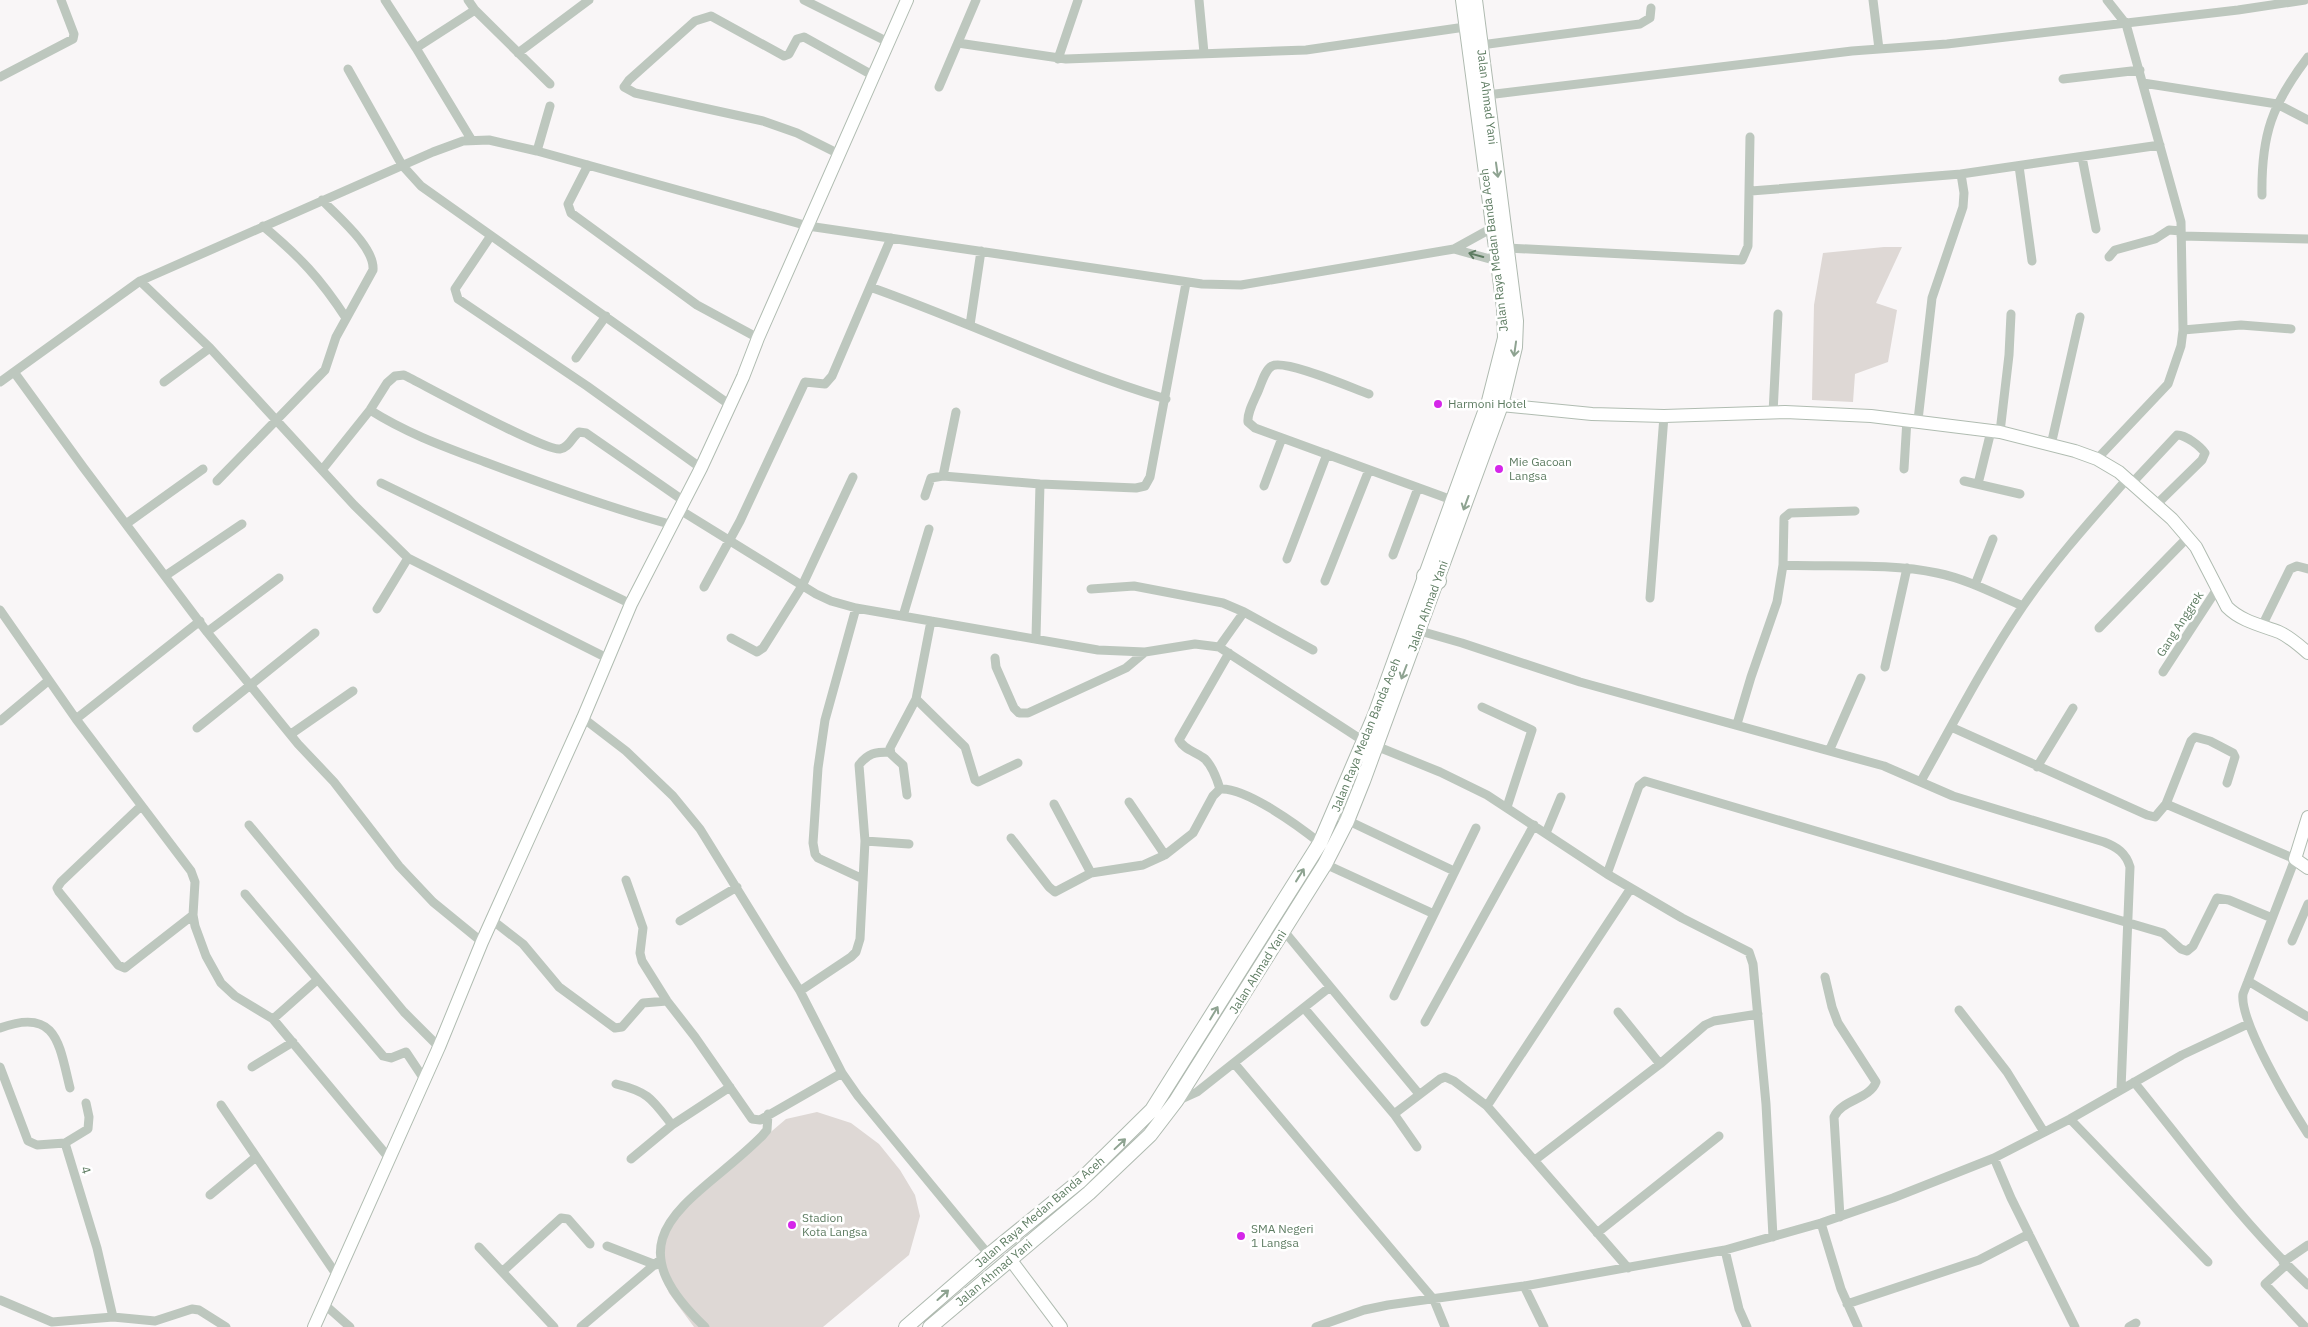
<svg xmlns="http://www.w3.org/2000/svg" width="2308" height="1327" font-family="'IBM Plex Sans',sans-serif">
	<style>
		.green { fill: #ded8d5 }
		.lines { fill: none; stroke-linecap: round; stroke-linejoin: round }
		.secondary-casing { stroke: #b0bcb1; stroke-width: 14 }
		.primary-casing { stroke: #afbab0; stroke-width: 16 }
		.highway-casing { stroke: #afb9b0; stroke-width: 18 }
		.street { stroke: #bdc7be; stroke-width: 9 }
		.secondary { stroke: #fff; stroke-width: 12 }
		.primary { stroke: #fff; stroke-width: 14 }
		.highway { stroke: #fff; stroke-width: 16 }
		.oneway { stroke: #8ea391 }
		.oneway2 { stroke: #5e7c62 }
		.poi-dot { fill: #d526e9; stroke: #fff; stroke-width: 2 }
		.labels { text-anchor: middle; stroke-width: 5; stroke-linejoin: round; paint-order: stroke }
		.street-label { font-size: 12px; fill: #5e7c62; stroke: #fff }
		.poi-label { font-size: 12px; fill: #5e7c62; stroke: #fff; text-anchor: start }
	</style>
	<rect width="100%" height="100%" fill="#f9f6f7"/>
	<path class="green" d="M1884,247h18l-26,56 21,7 -9,52 -33,12 -2,28 -41,-2 2,-95 9,-52z
		M817,1112l34,11 28,21 21,26 15,25 5,21 -11,39 -86,72h-129l-25,-34 -10,-25 10,-49 117,-100z"/>
	<g class="lines">
		<g class="secondary-casing">
			<path id="secondary" d="M1501,405l91,9 72,2 121,-4 86,4 129,16 75,19 22,8 22,13 53,47 24,28 31,60c14,14 33,18 52,25 11,5 20,13 29,21
				M2308,817l-13,42 13,9
				M1010,1259l51,68
				M314,1327l125,-280 43,-105 101,-224 48,-114 70,-136 42,-91 15,-39 149,-338"/>
		</g>
		<g class="primary-casing">
			<path id="primary" d="M906,1327l83,-72 91,-74 72,-71 168,-267 55,-128 114,-314 16,-63 -1,-30 -41,-308
				M930,1327l159,-134 61,-58 26,-34 149,-237 22,-43 16,-40 138,-376 14,-58 1,-26 -41,-321"/>
		</g>
		<g class="highway-casing">
			<path id="highway" d="M1425,576l13,5"/>
		</g>
		<path class="street" d="M385,0l31,48
			M468,0l7,10 -59,38 55,91
			M804,0l84,42
			M1199,0l5,53
			M1873,0l6,49
			M475,10l75,74
			M958,43l108,16 240,-9 166,-24
			M1481,45l159,-21 10,-6 1,-10
			M518,53l71,-53
			M1058,59l20,-59
			M348,69l54,96 19,21 309,219
			M0,77l73,-38 1,-5 -13,-34
			M2063,79l77,-9
			M2143,83l134,21 31,16
			M939,87l37,-87
			M1487,95l365,-44 95,-7 291,-34 67,-10
			M537,151l13,-45
			M839,154l-42,-21 -34,-12 -128,-28 -11,-6 5,-7 66,-59 16,-5 73,40 5,-2 8,-15 7,-2 70,39
			M2082,157l14,72
			M588,165l-20,39 3,9 126,92 61,33
			M2019,166l13,95
			M1751,191l210,-17 199,-29
			M2262,195c-1,-60 10,-91 46,-138
			M263,226c37,31 57,52 83,92
			M2181,236l127,3
			M490,237l-35,52 3,10 129,87 114,82
			M1507,248l235,12 6,-14 2,-109
			M1454,249l43,12
			M2109,257l6,-7 40,-11 14,-9 12,1
			M140,281l70,67 144,157 54,53 199,100
			M870,287c99,35 195,82 296,112
			M970,325l11,-74
			M2183,330l58,-5 50,4
			M576,358l30,-42
			M14,372l69,95 124,165 91,112 36,38 65,84 34,36 49,40
			M0,382l140,-101 293,-129 30,-11 26,-1 48,11 271,75 394,58 39,1 213,-36 38,-21
			M164,382l46,-34
			M1369,394c-17,-6 -84,-35 -97,-28 -7,4 -10,16 -13,23 -4,10 -12,23 -11,33l7,6 197,72
			M370,410c36,23 75,37 115,52 61,23 124,46 188,63
			M1773,413l5,-99
			M1918,420l14,-122 31,-91 1,-14 -3,-19
			M2000,432l9,-77 2,-41
			M2051,445l29,-128
			M2097,459l71,-75 13,-38 2,-16 -2,-108 -55,-198 -19,-24
			M1904,469l3,-50
			M322,470l48,-60 17,-27 8,-7 9,-1c22,11 140,76 156,74 9,-1 12,-12 19,-17l7,1 98,68
			M943,476l13,-64
			M217,481l108,-111 11,-33 37,-67c2,-23 -36,-54 -51,-70
			M1964,481l56,13
			M381,483l250,121
			M2132,483l45,-48c9,0 23,11 28,18l-3,7 -45,44
			M1978,484l13,-53
			M1264,486l18,-48
			M925,496l6,-18 12,-2 97,8 96,4 9,-2 5,-9 36,-194
			M680,510l136,84 15,7 25,7 242,42 47,2 50,-8 24,3 146,95
			M126,524l77,-55
			M1393,555l25,-67
			M1287,559l40,-105
			M1783,565c48,2 108,-2 154,8 30,6 58,21 86,33
			M165,576l77,-52
			M1325,581l44,-111
			M1975,585l18,-46
			M704,587l36,-66 65,-139 20,2 7,-8 59,-138
			M1091,589l43,-3 89,17 21,9
			M1650,598l14,-182
			M856,608l-31,112 -7,48 -5,75 2,11 3,4 45,21
			M377,609l31,-51
			M0,610l76,109 115,152 4,11 -2,33 2,11 11,30 15,27 14,13 38,23 116,139
			M903,616l26,-87
			M2262,626l28,-57 7,-3 11,3
			M2099,628l89,-91
			M1420,631l42,12 118,39 304,84 69,30 151,46c13,5 22,11 26,25l-9,222
			M207,632l72,-54
			M1036,637l4,-153
			M731,638l26,14 6,-4 39,-62 51,-109
			M1219,647l25,-35 69,38
			M995,658l1,9 18,41 5,5h9l98,-45 19,-16
			M1885,667l22,-99
			M2163,672l54,-83
			M916,699l49,48 10,33 3,2 40,-19
			M1482,707l50,23 -25,77
			M583,718l43,33 47,45 27,33 100,162 42,82 16,23 131,159
			M76,719l124,-98
			M0,721l48,-40
			M1737,724l14,-47 26,-75 6,-37 1,-47 6,-5 65,-2
			M1951,727l196,88 8,2 11,-13 129,55 -52,135c-4,27 48,114 65,140
			M197,728l118,-95
			M291,734l62,-43
			M1376,746l64,26 47,23 120,79 75,44 67,34 4,12 13,140 7,133
			M1830,749l31,-71
			M2037,767l36,-59
			M1921,781c33,-59 64,-119 102,-175 31,-45 68,-86 104,-127
			M1220,789c-3,-10 -7,-22 -15,-30 -8,-7 -21,-9 -26,-19l50,-87
			M907,795l-4,-30 -12,-11 -1,-6 26,-49 15,-78
			M1129,802l36,53
			M1054,804l37,69
			M2166,804l25,-63 4,-4 15,4 23,12 2,4 -8,26
			M140,807l-79,75 -4,6 2,4 59,73 7,3 68,-53
			M1334,814l120,57
			M249,825l155,187 35,35
			M1546,833l15,-36
			M1011,838l38,49 6,5 36,-19 52,-8 22,-10 28,-22 20,-37 7,-7c26,-2 80,38 100,54
			M865,841l44,3
			M1325,864l109,50
			M1607,874l32,-88 6,-5 518,152 18,16 6,2 6,-5 24,-48 12,2 43,18
			M626,880l17,48 -3,25 2,8 25,40 28,36 57,82 8,1 82,-47
			M245,894l138,162 8,2 15,-6 18,27
			M492,920l31,24 36,43 56,41 7,-1 21,-24 24,-2
			M680,921l57,-34
			M1284,931l135,163
			M2292,941l16,-37
			M1825,977l7,30 6,16 38,59c-6,17 -35,18 -42,35l6,100
			M2248,981l60,36
			M800,991l51,-34 5,-5 4,-13 5,-98 -6,-76c9,-12 16,-13 31,-13
			M1394,996l82,-168
			M1304,1008l90,106 23,33
			M1959,1010l48,62 37,60
			M1618,1012l42,52
			M273,1019l44,-39
			M1425,1022l109,-197
			M0,1028c57,-21 59,16 70,60
			M1234,1063l200,237 11,27
			M0,1067l28,74 9,4 28,-2 32,105 16,69
			M252,1067l41,-25
			M2134,1082c56,69 109,142 174,203
			M616,1084c33,8 36,15 56,41
			M1177,1101l20,-9 133,-105
			M221,1105l115,169
			M1487,1106l144,-218
			M1394,1114l46,-35 5,-2 9,4 33,25 141,162
			M2070,1119l138,143
			M65,1143l23,-14 1,-12 -3,-14
			M1994,1158l17,40 64,129
			M631,1159l41,-34 58,-38
			M1535,1160l125,-96 45,-39 9,-4 44,-7
			M210,1195l46,-38
			M1821,1223l20,66 17,38
			M1597,1233l122,-97
			M607,1246l49,19
			M479,1247l75,80
			M1725,1250l14,59 8,18
			M2283,1262l25,-17
			M2286,1265l-21,19 40,43
			M503,1271l58,-53 7,1 22,25
			M1524,1286l20,41
			M0,1300l52,22 61,-5 42,4 37,-12 7,1 27,17
			M324,1304l26,23
			M1847,1304l132,-44 50,-26
			M581,1327l79,-67
			M705,1327c-101,-95 -8,-125 57,-191l5,-6 1,-16
			M1316,1327l48,-17 24,-5 136,-19 201,-36 96,-27 72,-25 101,-40 76,-39 112,-64 66,-31
			M2129,1327l7,-4"/>
		<use href="#secondary" class="secondary"/>
		<use href="#primary" class="primary"/>
		<use href="#highway" class="highway"/>
	</g>
	<defs><path id="oneway-shaft" d="M-6 0H5M1.5-3L5.5 0L1.5 3" fill="none" stroke-width="1.6" stroke-linecap="round" stroke-linejoin="round" transform="scale(1.25)"/></defs>
	<g class="oneway">
		<use href="#oneway-shaft" transform="translate(1497 170) rotate(82)"/>
		<use href="#oneway-shaft" transform="translate(1515 349) rotate(98)"/>
		<use href="#oneway-shaft" transform="translate(1466 503) rotate(110)"/>
		<use href="#oneway-shaft" transform="translate(1404 672) rotate(111)"/>
		<use href="#oneway-shaft" transform="translate(1300 875) rotate(-58)"/>
		<use href="#oneway-shaft" transform="translate(1214 1013) rotate(-59)"/>
		<use href="#oneway-shaft" transform="translate(1120 1144) rotate(-43)"/>
		<use href="#oneway-shaft" transform="translate(943 1295) rotate(-42)"/>
	</g>
	<use class="oneway2" href="#oneway-shaft" transform="translate(1476 255) rotate(-165)"/>
	<g class="poi-dot">
		<circle cx="1438" cy="404" r="5"/>
		<circle cx="1499" cy="469" r="5"/>
		<circle cx="792" cy="1225" r="5"/>
		<circle cx="1241" cy="1236" r="5"/>
	</g>
	<g class="labels">
		<g class="street-label">
			<text transform="translate(1487 97) rotate(83)" y="4">Jalan Ahmad Yani</text>
			<text transform="translate(1494 250) rotate(-97)" y="4">Jalan Raya Medan Banda Aceh</text>
			<text transform="translate(1428 606) rotate(-70)" y="4">Jalan Ahmad Yani</text>
			<text transform="translate(2180 624) rotate(-57)" y="4">Gang Anggrek</text>
			<text transform="translate(1366 735) rotate(-68)" y="4">Jalan Raya Medan Banda Aceh</text>
			<text transform="translate(1258 972) rotate(-58)" y="4">Jalan Ahmad Yani</text>
			<text transform="translate(86 1170) rotate(73)" y="4">4</text>
			<text transform="translate(1040 1212) rotate(-40)" y="4">Jalan Raya Medan Banda Aceh</text>
			<text transform="translate(994 1273) rotate(-40)" y="4">Jalan Ahmad Yani</text>
		</g>
		<g class="poi-label">
			<text x="1448" y="408">Harmoni Hotel</text>
			<text x="1509" y="466">Mie Gacoan<tspan x="1509" dy="14">Langsa</tspan></text>
			<text x="802" y="1222">Stadion<tspan x="802" dy="14">Kota Langsa</tspan></text>
			<text x="1251" y="1233">SMA Negeri<tspan x="1251" dy="14">1 Langsa</tspan></text>
		</g>
	</g>
</svg>
